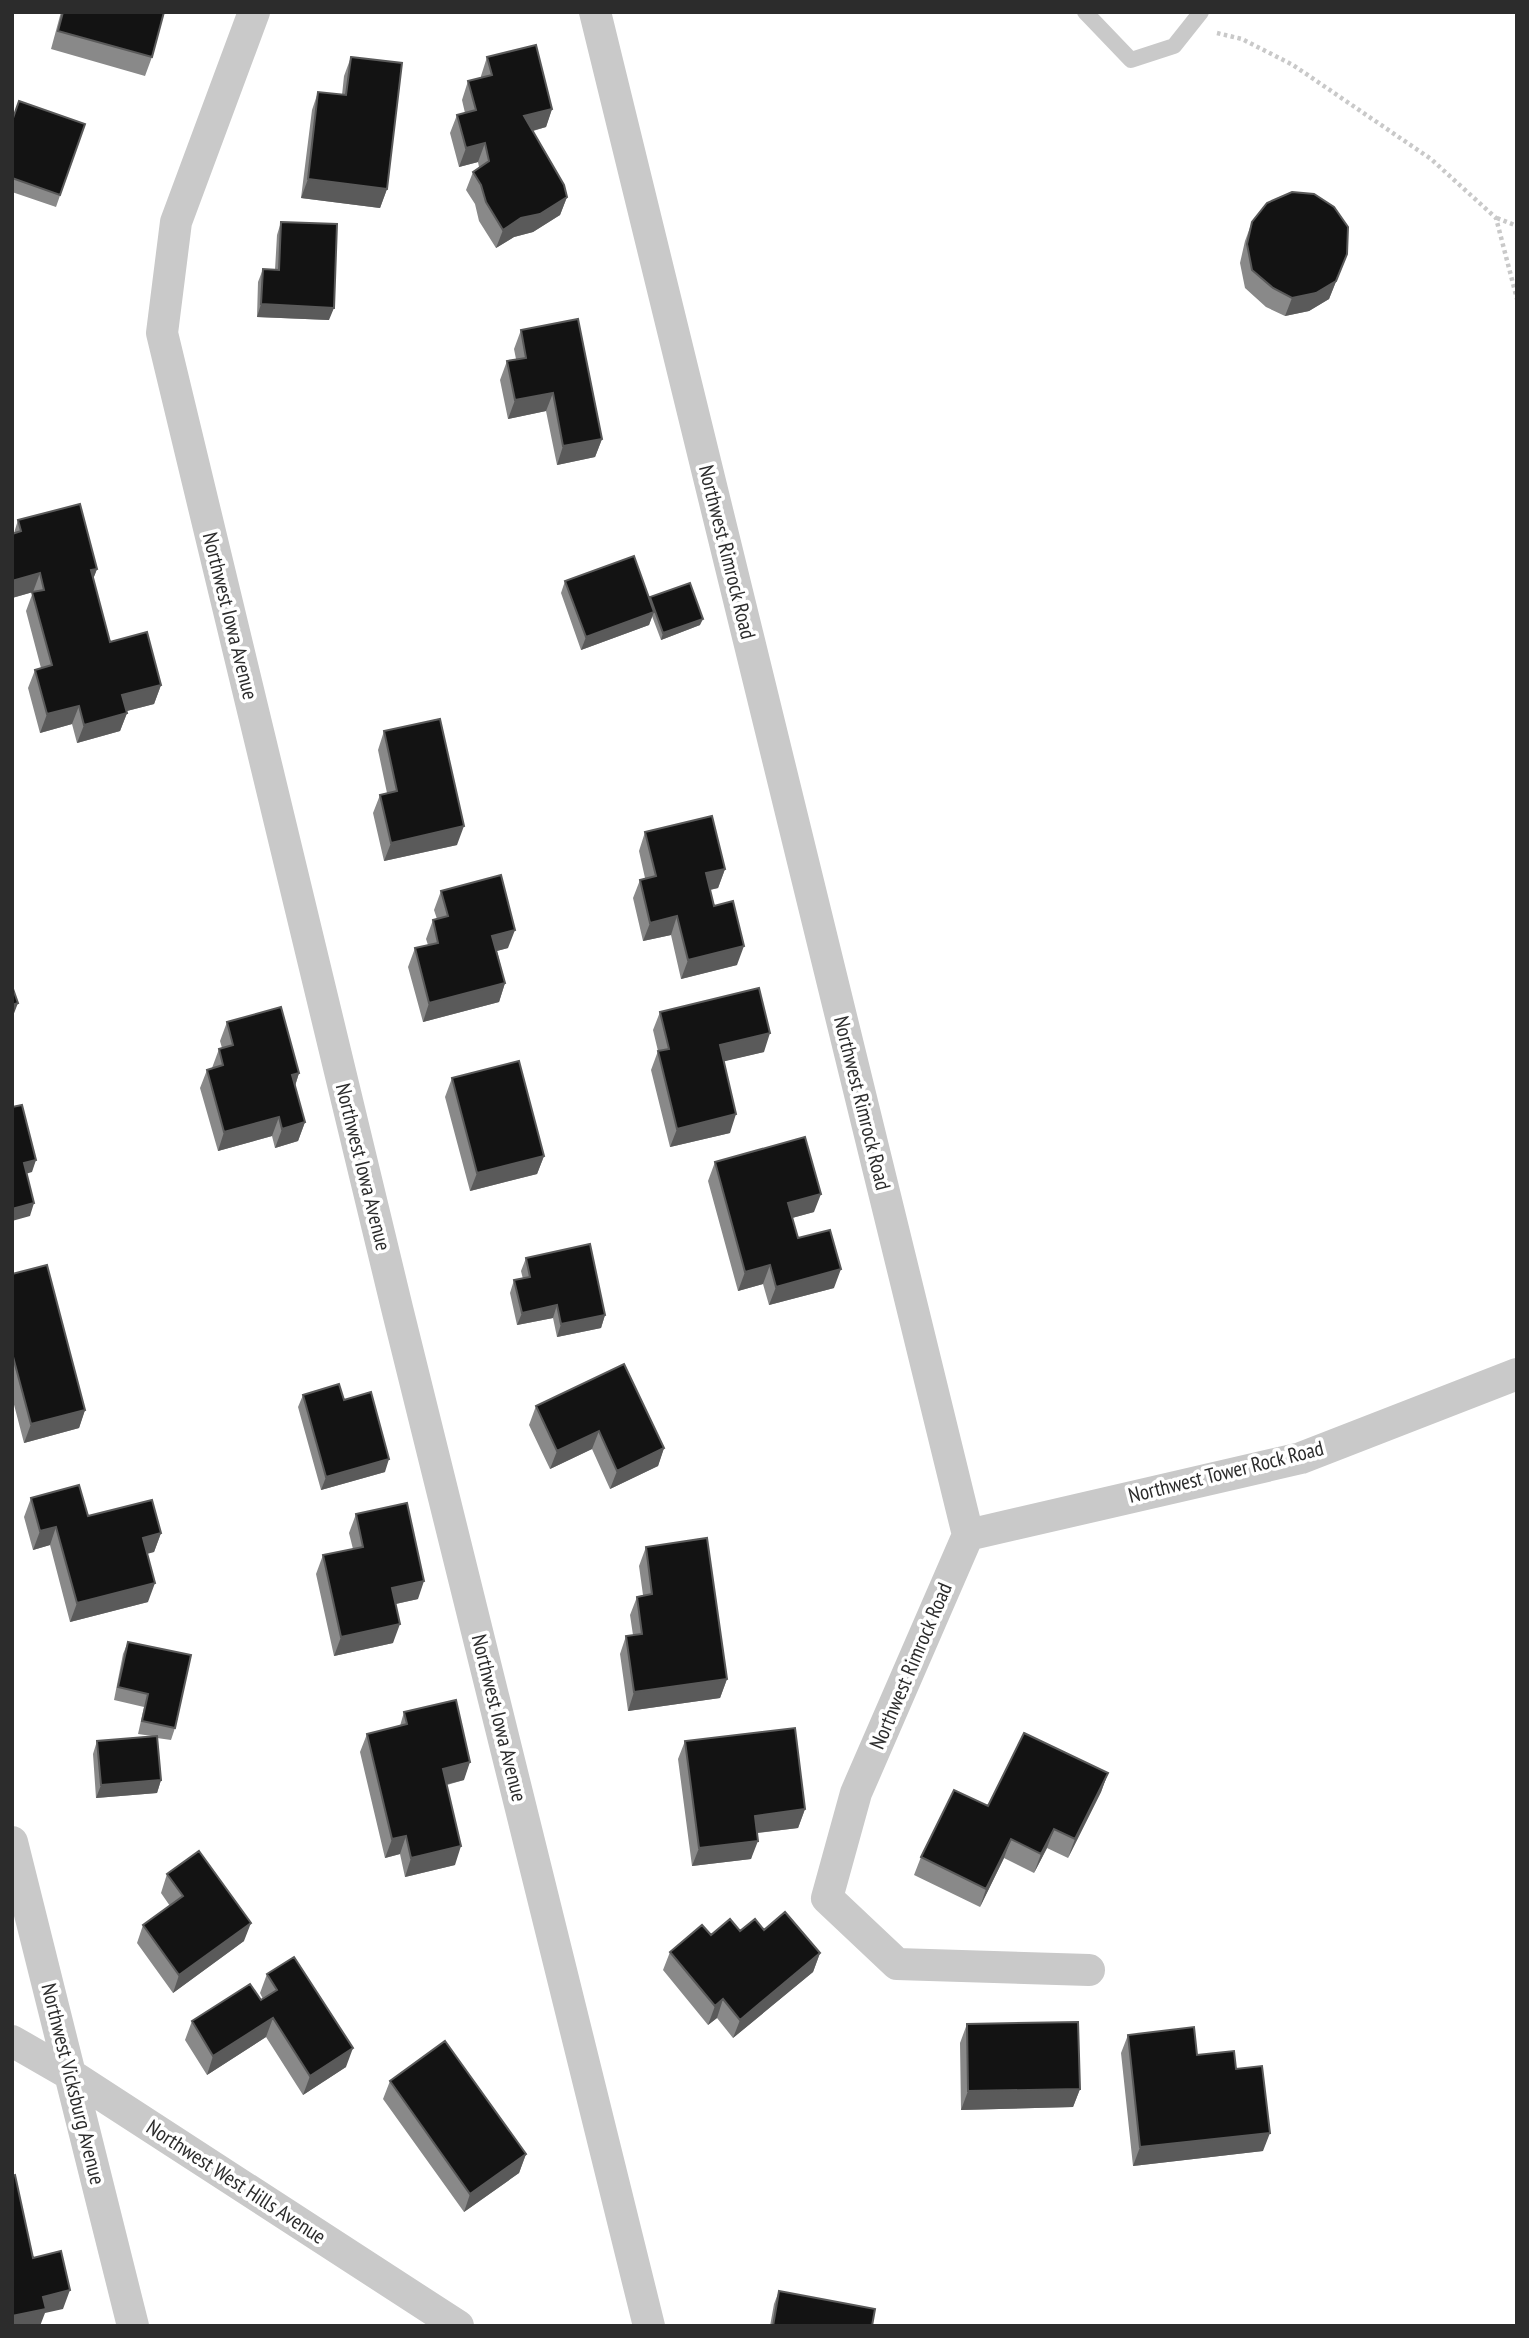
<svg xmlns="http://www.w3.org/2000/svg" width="1529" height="2338" font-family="'PT Sans Narrow',sans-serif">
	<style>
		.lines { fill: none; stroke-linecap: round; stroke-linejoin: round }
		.path { stroke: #c9c9c9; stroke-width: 4.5; stroke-dasharray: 3.5 3.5; stroke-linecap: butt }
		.service { stroke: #c9c9c9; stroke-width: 16 }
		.minor { stroke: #c9c9c9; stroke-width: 32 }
		.wall { fill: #898989 }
		.shaded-wall { fill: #5a5a5a }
		.building { fill: #131313; stroke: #5a5a5a; stroke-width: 2 }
		.labels { text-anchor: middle; stroke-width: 7; stroke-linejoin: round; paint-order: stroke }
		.street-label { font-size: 21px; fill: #2c2c2c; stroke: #fff }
	</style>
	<rect width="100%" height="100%" fill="#fff"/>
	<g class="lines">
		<path class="path" d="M1217,33l25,6 51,26 138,94 65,59 21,81
			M1497,218l20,8"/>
		<path class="service" d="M1085,12l46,48 43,-14 27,-34"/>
		<path class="minor" d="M254,12l-78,210 -14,111 235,975 252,1018
			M595,12l373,1523 -112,258 -29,105 70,66 192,6
			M968,1535l333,-77 216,-84
			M12,1842l121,484
			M12,2041l59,34 387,251"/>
	</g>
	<path class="wall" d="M61,12h103l-12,45 -7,19 -94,-27z
		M351,57l36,132 -7,19 -79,-10 11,-88 6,-18 24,3 2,-19z
		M487,57l65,52 -6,18 -13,4 34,66 -7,18 -27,17 -19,5 -18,11 -17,-27 -4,-17 -9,-14 7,-18 6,-5 -1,-5 -19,5 -9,-34 7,-18 8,-2 -3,-13 6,-19 13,-3v-2z
		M12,121l73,3 -29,83 -44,-15z
		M281,222l48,98 -72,-3 1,-35 5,-13 12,1 2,-35z
		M1252,222l95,32 -18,45 -20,12 -24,5 -19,-9 -21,-19 -5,-25 5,-22z
		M521,330l81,109 -7,18 -38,8 -11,-54 -38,8 -8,-39 7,-19 9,-2 -2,-10z
		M18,520l79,49 -4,10 17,63 51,43 -7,19 -27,7v2l-7,18 -43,12 -5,-19 -32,9 -12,-45 7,-18 6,-2 -15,-57 7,-19 -21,6v-64l2,-1z
		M565,581l85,19v-3l50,28 -39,15 -9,-24 -3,9 -68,25 -20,-57z
		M384,731l73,114 -73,16 -11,-48 7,-18 7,-2 -9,-43z
		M645,832l80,37 -7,19 -8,2 4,16 23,59 -56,14 -10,-44 -28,6 -10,-43 7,-18 5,-2 -6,-27z
		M441,891l67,57 -11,3 8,32 -6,19 -76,20 -15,-55 7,-19 13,-3 -2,-6 7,-19 4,-1 -3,-9z
		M660,1012l104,40 -40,9 6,72 -60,14 -19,-77 7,-19 -5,-21z
		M227,1022l72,51 -4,13 10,36 -7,19 -23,7 -3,-12 -54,15 -18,-63 7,-18 5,-2 7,-19 3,-1 -2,-7z
		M452,1078l92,78 -7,18 -67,17 -25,-94z
		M715,1162l99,50 -22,6 6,20 36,50 -65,17 -6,-21 -25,7 -30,-110z
		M526,1258l79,57 -4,13 -44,9 -4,-19 -36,7 -7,-32 4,-13 9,-1 -2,-8z
		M12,1274l73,136 -6,18 -55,15 -12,-46z
		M303,1395l41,5 41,72 -64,18 -23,-83z
		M536,1406l128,42 -6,18 -48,23 -18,-40 -42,20 -21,-44z
		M31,1498l57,18 73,17 -7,19 -7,1 1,49 -78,20 -20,-77 -17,5 -9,-33z
		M356,1514l62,85 -22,5 -3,39 -59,13 -18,-82 7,-19 30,-6 -4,-16z
		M646,1547l81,132 -7,19 -92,13 -8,-57 6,-18 7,-1 -3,-20 7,-18 6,-2 -4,-29z
		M128,1642l47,86 -4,12 -14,-2 4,42 -4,13 -61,5 -3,-44 4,-13 55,-5 -14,-2 6,-27 -30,-7 9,-46z
		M404,1712l60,68 -17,5 8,80 -50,12 -5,-23 -15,4 -25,-106 7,-18 33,-8z
		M685,1741l120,68 -7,19 -41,5 -6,26 -59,7 -14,-107z
		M1108,1773l-7,19 -33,66 -21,-10 -13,25 -30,-15 -24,49 -66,-32 7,-18 67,-51z
		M167,1874l77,67 -71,52 -36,-50 6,-18 27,-19 -9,-13z
		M764,1930l56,23 -7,19 -80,66 -16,-20 -9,7 -45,-55 7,-18 41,-17z
		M267,1974l79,93 -43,28 -37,-58 -59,38 -22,-35 7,-19 71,-22 -3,-6z
		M967,2024l113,65 -7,18 -112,3 -1,-67z
		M1128,2035l69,20 66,96 -130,15 -12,-113z
		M390,2081l136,73 -7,19 -55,39 -81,-113z
		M779,2291l93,35h-102l4,-22z"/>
	<path class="shaded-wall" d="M552,109l-6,18 -29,8 7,-19z
		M485,143l-7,19 -19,5 7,-19z
		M308,179l79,10 -7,19 -79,-10z
		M567,197l-7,18 -27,17 -19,5 -18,11 7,-18 18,-12z
		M1347,254l-18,45 -20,12 -24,5 7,-18z
		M261,304l73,4 -5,12 -72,-3z
		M553,393l-7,18 -38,8 7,-19z
		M602,439l-7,18 -38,8 6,-19z
		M97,569l-7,18 1,-17z
		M40,573l-7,19 -21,6v-17z
		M654,612l-5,13 -68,25 5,-13z
		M703,619l-3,6 -39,15 2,-7z
		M161,685l-7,19 -39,10 7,-19z
		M79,706l-7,18 -32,9 7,-19z
		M127,713l-7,18 -43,12 7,-18z
		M464,826l-7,19 -73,16 7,-18z
		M725,869l-7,19 -18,4 6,-19z
		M677,916l-6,19 -28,6 7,-18z
		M515,930l-7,18 -23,6 7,-18z
		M744,946l-7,19 -56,14 7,-19z
		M505,983l-6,19 -76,20 6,-19z
		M18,1003l-5,13h-1v-11z
		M770,1033l-6,19 -51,12 7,-19z
		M299,1073l-6,19 -1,-17z
		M736,1114l-6,19 -60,14 7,-18z
		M279,1117l-7,19 -54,15 6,-19z
		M305,1122l-7,19 -23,7 7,-19z
		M544,1156l-7,18 -67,17 7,-18z
		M36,1160l-4,12 -13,4 5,-13z
		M821,1194l-7,18 -33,9 7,-18z
		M34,1203l-4,13 -18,5v-12z
		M770,1265l-7,19 -25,7 7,-19z
		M841,1269l-7,19 -65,17 7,-18z
		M557,1305l-4,13 -36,7 5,-12z
		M605,1315l-4,13 -44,9 4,-13z
		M85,1410l-6,18 -55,15 7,-19z
		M599,1431l-7,18 -42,20 7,-18z
		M664,1448l-6,18 -48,23 7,-18z
		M389,1459l-4,13 -64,18 5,-13z
		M56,1527l-6,18 -17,5 7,-19z
		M161,1533l-7,19 -18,5 7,-19z
		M424,1581l-6,18 -32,7 6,-18z
		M155,1583l-7,19 -78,20 7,-19z
		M400,1624l-7,19 -59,13 7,-19z
		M727,1679l-7,19 -92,13 6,-19z
		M470,1762l-6,18 -28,7 7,-18z
		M1108,1773l-7,19 -33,66 7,-19z
		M161,1780l-4,13 -61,5 5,-13z
		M805,1809l-7,19 -50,6 7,-18z
		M1054,1829l-7,19 -13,25 7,-19z
		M406,1836l-6,18 -15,4 7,-19z
		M1011,1839l-7,19 -24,49 6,-18z
		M758,1841l-7,18 -59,7 7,-18z
		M461,1846l-6,19 -50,12 6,-19z
		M251,1923l-7,18 -71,52 6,-18z
		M820,1953l-7,19 -80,66 7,-18z
		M723,1999l-6,19 -9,7 7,-19z
		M273,2018l-7,19 -59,38 6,-19z
		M353,2048l-7,19 -43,28 7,-19z
		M1080,2089l-7,18 -112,3 7,-19z
		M1270,2133l-7,18 -130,15 7,-19z
		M526,2154l-7,19 -55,39 6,-18z
		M70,2290l-7,19 -18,4 -5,13h-28v-10l31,-19z"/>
	<path class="building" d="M63,12h101l-12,45 -94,-26z
		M536,45l16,64 -28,7 40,69 3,12 -27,17 -19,4 -18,12 -17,-28 -5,-17 -8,-13 16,-11 -4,-18 -19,5 -9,-33 19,-5 -8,-29 24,-6 -5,-18z
		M351,57l51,6 -15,126 -79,-10 10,-87 28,3z
		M19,101l66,23 -25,71 -48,-17v-57z
		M1292,192l22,2 20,13 14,20 -1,27 -11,27 -20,12 -24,5 -19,-10 -21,-18 -5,-26 5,-22 15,-19z
		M281,222l56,2 -3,84 -73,-4 2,-35 16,1z
		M578,319l24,120 -39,7 -10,-53 -38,7 -8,-39 19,-3 -5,-28z
		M80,504l17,65 -6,1 19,72 37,-10 14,53 -39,10 5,18 -43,12 -5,-19 -32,8 -12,-44 17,-5 -20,-73 12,-2 -4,-17 -28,8v-47l9,-3 -3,-11z
		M634,556l20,56 -68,25 -21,-56z
		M690,583l13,36 -40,14 -13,-36z
		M440,719l24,107 -73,17 -11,-48 17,-4 -13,-60z
		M712,816l13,53 -19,4 8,33 19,-5 11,45 -56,14 -11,-44 -27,7 -10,-43 16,-4 -11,-44z
		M501,875l14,55 -23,6 13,47 -76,20 -14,-55 23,-5 -5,-23 15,-4 -7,-25z
		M12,986l6,17 -6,2z
		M759,988l11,45 -50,12 16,69 -59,15 -19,-78 11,-2 -9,-37z
		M281,1007l18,66 -7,2 13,47 -23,7 -3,-12 -55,15 -17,-62 16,-5 -4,-16 14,-4 -6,-23z
		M519,1061l25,95 -67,17 -25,-95z
		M22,1105l14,55 -12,3 10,40 -22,6v-102z
		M805,1137l16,57 -33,9 10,35 32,-8 11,39 -65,18 -6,-22 -25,7 -30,-110z
		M590,1244l15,71 -44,9 -4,-19 -35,8 -8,-33 16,-3 -4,-19z
		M47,1265l38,145 -54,14 -19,-71v-79z
		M624,1364l40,84 -47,23 -18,-40 -42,20 -21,-45z
		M339,1384l5,16 27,-8 18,67 -63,18 -23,-82z
		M79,1485l9,31 64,-16 9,33 -18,5 12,45 -78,20 -21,-76 -16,4 -9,-33z
		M407,1503l17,78 -32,7 8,36 -59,13 -18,-82 40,-8 -7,-33z
		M707,1538l20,141 -93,13 -8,-56 16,-2 -5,-37 15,-3 -6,-47z
		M128,1642l63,13 -16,73 -33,-7 6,-27 -30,-7z
		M456,1700l14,62 -27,7 18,77 -50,12 -5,-22 -14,3 -25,-105 40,-10 -3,-12z
		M795,1728l10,81 -50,7 3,25 -59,7 -14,-107z
		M1024,1733l84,40 -33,66 -21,-10 -13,25 -30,-15 -25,50 -65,-32 33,-67 34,16z
		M157,1736l4,44 -60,5 -4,-44z
		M199,1851l52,72 -72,52 -36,-50 40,-29 -16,-22z
		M785,1912l35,41 -80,67 -17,-21 -8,7 -45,-54 32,-27 9,10 19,-16 10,12 15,-12 9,11z
		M294,1957l59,91 -43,28 -37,-58 -60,38 -21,-35 58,-37 11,16 16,-10 -10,-16z
		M1078,2022l2,67 -112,2 -1,-67z
		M1194,2027l3,28 37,-4 2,18 26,-3 8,67 -130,14 -12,-112z
		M445,2041l81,113 -56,40 -80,-113z
		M15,2175l18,83 28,-7 9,39 -27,7 3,12 -34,7v-140z
		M779,2291l96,18 -3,17h-99z"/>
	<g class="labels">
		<g class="street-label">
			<text transform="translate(727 552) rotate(76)" y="7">Northwest Rimrock Road</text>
			<text transform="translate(230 616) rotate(76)" y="7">Northwest Iowa Avenue</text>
			<text transform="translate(862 1103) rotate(76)" y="7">Northwest Rimrock Road</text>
			<text transform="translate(363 1167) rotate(76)" y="7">Northwest Iowa Avenue</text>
			<text transform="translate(1226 1472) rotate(-14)" y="7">Northwest Tower Rock Road</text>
			<text transform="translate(911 1666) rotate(-67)" y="7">Northwest Rimrock Road</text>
			<text transform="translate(499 1718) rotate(76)" y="7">Northwest Iowa Avenue</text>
			<text transform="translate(73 2084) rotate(76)" y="7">Northwest Vicksburg Avenue</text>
			<text transform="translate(236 2182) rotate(33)" y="7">Northwest West Hills Avenue</text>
		</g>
	</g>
	<rect width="1529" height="2338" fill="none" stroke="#2c2c2c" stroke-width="28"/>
</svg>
